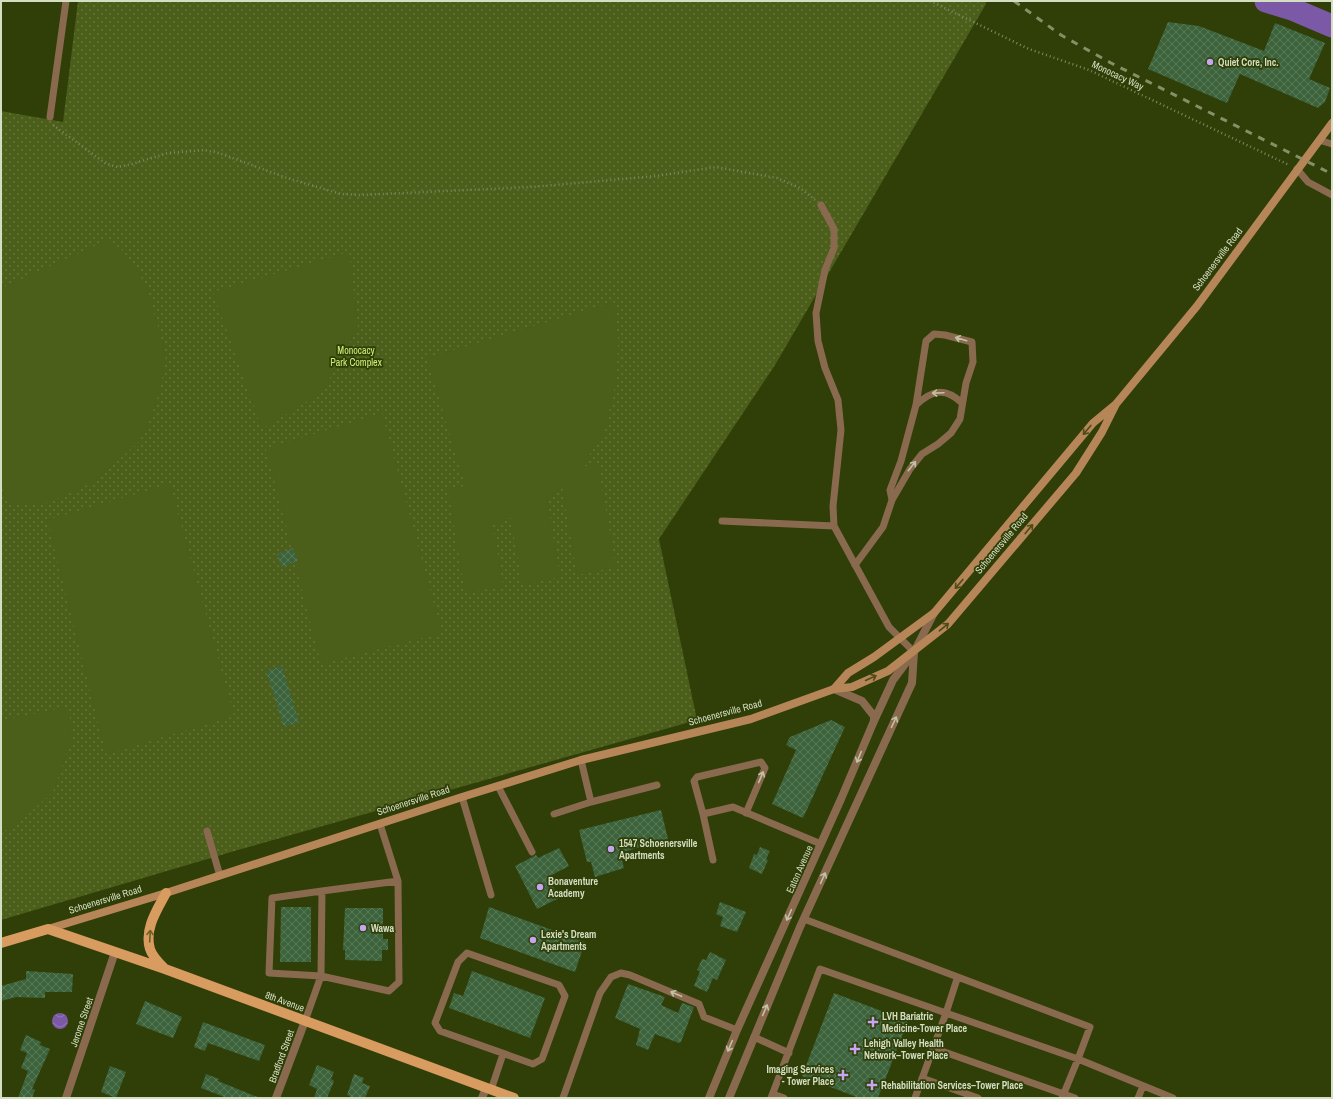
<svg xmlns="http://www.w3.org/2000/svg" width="1333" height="1099" font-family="'Archivo Narrow',sans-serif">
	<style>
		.grass { fill: url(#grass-dots) }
		.garden { fill: #4b5e1a }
		.water { fill: url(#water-waves) }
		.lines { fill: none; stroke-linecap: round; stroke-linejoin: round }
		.river { stroke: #7c59a7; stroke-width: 23 }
		.building { fill: url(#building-cross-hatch) }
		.path { stroke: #7e8a60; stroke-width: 2.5; stroke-dasharray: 1 3; stroke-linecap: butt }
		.service { stroke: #896a4f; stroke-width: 7 }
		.minor { stroke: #896a4f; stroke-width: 8 }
		.tertiary { stroke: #896a4f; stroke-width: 8 }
		.secondary { stroke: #b68659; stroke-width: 8 }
		.primary { stroke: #d89b60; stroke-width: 10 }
		.rail { stroke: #849066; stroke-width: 3; stroke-dasharray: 7 7; stroke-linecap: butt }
		.oneway { stroke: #c1c1a5 }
		.oneway2 { stroke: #4b4c17 }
		.oneway3 { stroke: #6b5f26 }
		.poi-dot { fill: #c6a6f0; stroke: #303e07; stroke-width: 1.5 }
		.labels { text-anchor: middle; stroke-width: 3.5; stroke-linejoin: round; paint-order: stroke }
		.poi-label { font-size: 10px; font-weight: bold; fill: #d4dec2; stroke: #303e07; text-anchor: start }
		.street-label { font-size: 10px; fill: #d4dec2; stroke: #303e07 }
		.park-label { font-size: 10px; fill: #cdf178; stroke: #303e07 }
	</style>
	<defs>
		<pattern id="grass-dots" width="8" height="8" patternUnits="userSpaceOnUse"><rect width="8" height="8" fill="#4b5e1a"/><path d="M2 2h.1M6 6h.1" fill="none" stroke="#64753a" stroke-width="1.8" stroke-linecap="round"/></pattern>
		<pattern id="water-waves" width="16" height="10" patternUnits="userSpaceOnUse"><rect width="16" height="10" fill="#7c59a7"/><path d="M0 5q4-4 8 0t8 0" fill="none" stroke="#9478b5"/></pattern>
		<pattern id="building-cross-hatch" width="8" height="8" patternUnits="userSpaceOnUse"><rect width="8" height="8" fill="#3c633b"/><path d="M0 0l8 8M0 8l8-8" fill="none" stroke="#577956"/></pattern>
	</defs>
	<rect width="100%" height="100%" fill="#303e07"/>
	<path class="grass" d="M78,1h907l1,3 -211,361 -116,174 38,181 -459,130 -237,70v-809l62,11z"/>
	<path class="garden" d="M108,240l13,9 18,24 8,16 15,51 4,20 -9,40 -10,28 -9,15 -45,39 -42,20 -42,3 -8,-20v-197z
		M349,252l9,76 -36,64 -60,37 -49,-137z
		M614,302l4,38 -1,37 -13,57 -23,33 17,-3 18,103 -39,8 -15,-88 -15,11 13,79 -38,8 -11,-67 -18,7 10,61 -38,7 -17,-104 17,-3 -38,-128z
		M382,413l60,220 -121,31 -55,-215z
		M170,484l64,232 -128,38 -59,-234z
		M69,707l3,32 -19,53 -39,35 -13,5v-112z"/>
	<path class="water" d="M52 1021a8 8 0 1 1 16 0a8 8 0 1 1-16 0Z"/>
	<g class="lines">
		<path class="river" d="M1266,1l26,8 40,17"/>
	</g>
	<path class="building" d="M1168,22l31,4 65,25 11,-28 50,20 -16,36 21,9 -5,14 -7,6 -78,-34 -13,29 -79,-34z
		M293,548l5,13 -16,6 -5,-13z
		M282,666l17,56 -15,5 -18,-56z
		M831,720l14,7 -42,91 -31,-14 24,-54 -10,-5 4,-8z
		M661,810l7,29 -48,14 4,15 -29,9 -4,-15h-4l-8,-32z
		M760,847l10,4 -4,8 2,1 -6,14 -13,-6 5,-14 3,1z
		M559,848l10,18 -21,11 11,21 -22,11 -22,-43 21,-11 2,3z
		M720,902l26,10 -9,20 -17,-6 3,-9 -7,-3z
		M281,907h30v55h-31z
		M489,907l96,35 -10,30 -95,-34z
		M345,908h38v31h5v11h-6v11l-37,-1v-10h-2z
		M710,952l16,8 -9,20 -4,-2 -6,14 -13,-6 6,-15 -3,-1 5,-11 4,1z
		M26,971l47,3 -1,18h-27v6l-29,-1 -15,4v-15l25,-7z
		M472,971l73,27 -15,40 -81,-30 5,-15 9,3z
		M628,984l37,13 -4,8 17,8 4,-10 12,4 -13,35 -2,1 -24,-9 -7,16 -12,-5 4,-16 -25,-11z
		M834,993l74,28 -30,77h-19l-57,-22z
		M145,1001l37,16 -9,21 -37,-14z
		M203,1022l62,23 -6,16 -51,-18 -3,8 -11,-4z
		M26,1035l15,7 -1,3 10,4 -18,40 3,1 -3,8h-14l10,-27 -7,-3 6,-15 -7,-3z
		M317,1065l17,7 -3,7 3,2 -7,17h-13l3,-9 -8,-4z
		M110,1066l16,6 -10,26 -15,-6z
		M206,1074l13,5 -1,2 42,17h-33l-26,-10z
		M354,1074l10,4 -2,5 8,3 -5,12h-16l1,-2 -3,-1z"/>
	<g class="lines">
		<path class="path" d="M930,1l99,48 60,21 200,95
			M53,125l52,38 12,4 15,-3 36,-11 36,-3 15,3 68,25 54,16 19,1 172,-8 124,-11 60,-9 61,11 23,10 15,12"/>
		<path class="service" d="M50,117l16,-116
			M1319,140l13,4
			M1297,169l11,13 24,13
			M821,205l13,24v19l-9,22 -9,43 2,28 7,27 13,32 3,30 -8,76 1,20 55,101 25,25
			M916,405c16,-15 29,-18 46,-2
			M722,521l112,5
			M855,565l28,-38 9,-27 18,-31 12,-15 16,-10 13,-11 9,-14 6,-36 7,-21 -1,-20 -27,-7 -11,-1 -8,7 -10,64 -15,56 -11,29 2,10
			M581,760l10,42 66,-17
			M498,786l34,66
			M462,797l29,98
			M554,814l37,-12
			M703,814l-9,-33 3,-4 64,-15 4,6 -19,45
			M207,831l13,45
			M713,860l-10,-46 30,-7 88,37
			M322,891l-50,7 -3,75 52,3 68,15 10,-9 -1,-101 -18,-57
			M804,919l286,108 -12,32 -132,-46 11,-34
			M467,953l92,32 6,11 -23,63 -9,5 -93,-33 -5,-8 23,-61z
			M305,1021l16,-45 1,-85 76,-10
			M754,1037l35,16
			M933,1048l142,50
			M922,1078l56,20
			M491,1090l12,-36
			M773,1094l11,4
			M563,1098l37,-105 11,-16 10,-4 9,2 69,29 5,13 33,13
			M771,1098l49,-129 126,44 -31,85
			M1062,1098l16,-39 95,39
			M1138,1098l5,-12"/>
		<path class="minor" d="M66,1098l49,-146
			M276,1098l29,-77
			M482,1098l4,-10"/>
		<path class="tertiary" d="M834,689l28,12 12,15v5
			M709,1098l28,-68 104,-231 33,-78 19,-41 21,-28 20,-39
			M729,1098l71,-171 112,-244 2,-31"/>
		<path class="secondary" d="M834,689l14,-16 26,-16 60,-44 159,-190 23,-19 81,-98 135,-183
			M48,929l118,-36 296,-96 119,-37 170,-41 83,-30 18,-2 36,-16 60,-47 128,-151 26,-41 14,-28"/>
		<path class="primary" d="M1,943l47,-14 117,40 349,129
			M165,969c-5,-5 -13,-13 -15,-20 -6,-20 7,-39 16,-56"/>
		<path class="rail" d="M1014,1l47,34 50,28 221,111"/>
	</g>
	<defs><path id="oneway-shaft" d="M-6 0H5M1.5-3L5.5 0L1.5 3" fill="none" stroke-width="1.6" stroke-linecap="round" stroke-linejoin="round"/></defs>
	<g class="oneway">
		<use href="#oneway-shaft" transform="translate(961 339) rotate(-164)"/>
		<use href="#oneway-shaft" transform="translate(938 393) rotate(178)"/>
		<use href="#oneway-shaft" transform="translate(912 466) rotate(-52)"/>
		<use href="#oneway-shaft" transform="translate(894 722) rotate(-65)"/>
		<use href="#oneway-shaft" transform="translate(859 757) rotate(112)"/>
		<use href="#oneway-shaft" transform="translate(761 777) rotate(-67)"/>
		<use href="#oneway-shaft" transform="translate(823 878) rotate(-66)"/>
		<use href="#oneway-shaft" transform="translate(789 915) rotate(114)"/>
		<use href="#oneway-shaft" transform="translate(676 994) rotate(-157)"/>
		<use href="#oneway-shaft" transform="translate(765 1010) rotate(-67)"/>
		<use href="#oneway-shaft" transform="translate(730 1046) rotate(113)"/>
	</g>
	<g class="oneway2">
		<use href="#oneway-shaft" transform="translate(1087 430) rotate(130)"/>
		<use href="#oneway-shaft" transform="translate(1029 529) rotate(-50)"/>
		<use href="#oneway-shaft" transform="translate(959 584) rotate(130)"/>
		<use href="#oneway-shaft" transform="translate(944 627) rotate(-40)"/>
		<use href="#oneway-shaft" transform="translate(871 678) rotate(-25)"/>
	</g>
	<use class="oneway3" href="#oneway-shaft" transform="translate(150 936) rotate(-87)"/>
	<g class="poi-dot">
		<circle cx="1210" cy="62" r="4"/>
		<circle cx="611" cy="849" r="4"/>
		<circle cx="540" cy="887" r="4"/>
		<circle cx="363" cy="928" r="4"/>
		<circle cx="533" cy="940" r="4"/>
		<path d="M871 1016h4v4h4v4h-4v4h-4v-4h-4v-4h4z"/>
		<path d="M853 1043h4v4h4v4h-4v4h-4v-4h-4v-4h4z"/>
		<path d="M841 1069h4v4h4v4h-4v4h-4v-4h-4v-4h4z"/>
		<path d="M870 1079h4v4h4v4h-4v4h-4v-4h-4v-4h4z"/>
	</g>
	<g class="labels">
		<g class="poi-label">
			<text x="1218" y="66">Quiet Core, Inc.</text>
			<text x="619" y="847">1547 Schoenersville<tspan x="619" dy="12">Apartments</tspan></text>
			<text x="548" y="885">Bonaventure<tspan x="548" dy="12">Academy</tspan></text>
			<text x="371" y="932">Wawa</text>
			<text x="541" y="938">Lexie's Dream<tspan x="541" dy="12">Apartments</tspan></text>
			<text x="882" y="1020">LVH Bariatric<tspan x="882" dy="12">Medicine-Tower Place</tspan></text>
			<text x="864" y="1047">Lehigh Valley Health<tspan x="864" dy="12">Network–Tower Place</tspan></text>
			<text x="834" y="1073" text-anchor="end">Imaging Services<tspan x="834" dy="12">- Tower Place</tspan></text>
			<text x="881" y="1089">Rehabilitation Services–Tower Place</text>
		</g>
		<g class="street-label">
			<text transform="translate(1118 75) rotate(25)" y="4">Monocacy Way</text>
			<text transform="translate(1217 259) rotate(-53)" y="4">Schoenersville Road</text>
			<text transform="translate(1001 543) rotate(-50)" y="4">Schoenersville Road</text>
			<text transform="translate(725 712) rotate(-15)" y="4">Schoenersville Road</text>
			<text transform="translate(413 800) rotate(-18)" y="4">Schoenersville Road</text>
			<text transform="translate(799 869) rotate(-66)" y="4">Eaton Avenue</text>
			<text transform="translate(105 899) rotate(-17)" y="4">Schoenersville Road</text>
			<text transform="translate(285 1001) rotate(20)" y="4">8th Avenue</text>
			<text transform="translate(81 1022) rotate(-71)" y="4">Jerome Street</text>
			<text transform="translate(281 1056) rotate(-70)" y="4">Bradford Street</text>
		</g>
		<g class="park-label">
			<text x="356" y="354">Monocacy<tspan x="356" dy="12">Park Complex</tspan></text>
		</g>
	</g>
	<rect width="1333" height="1099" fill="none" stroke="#d4dec2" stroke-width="4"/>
</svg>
